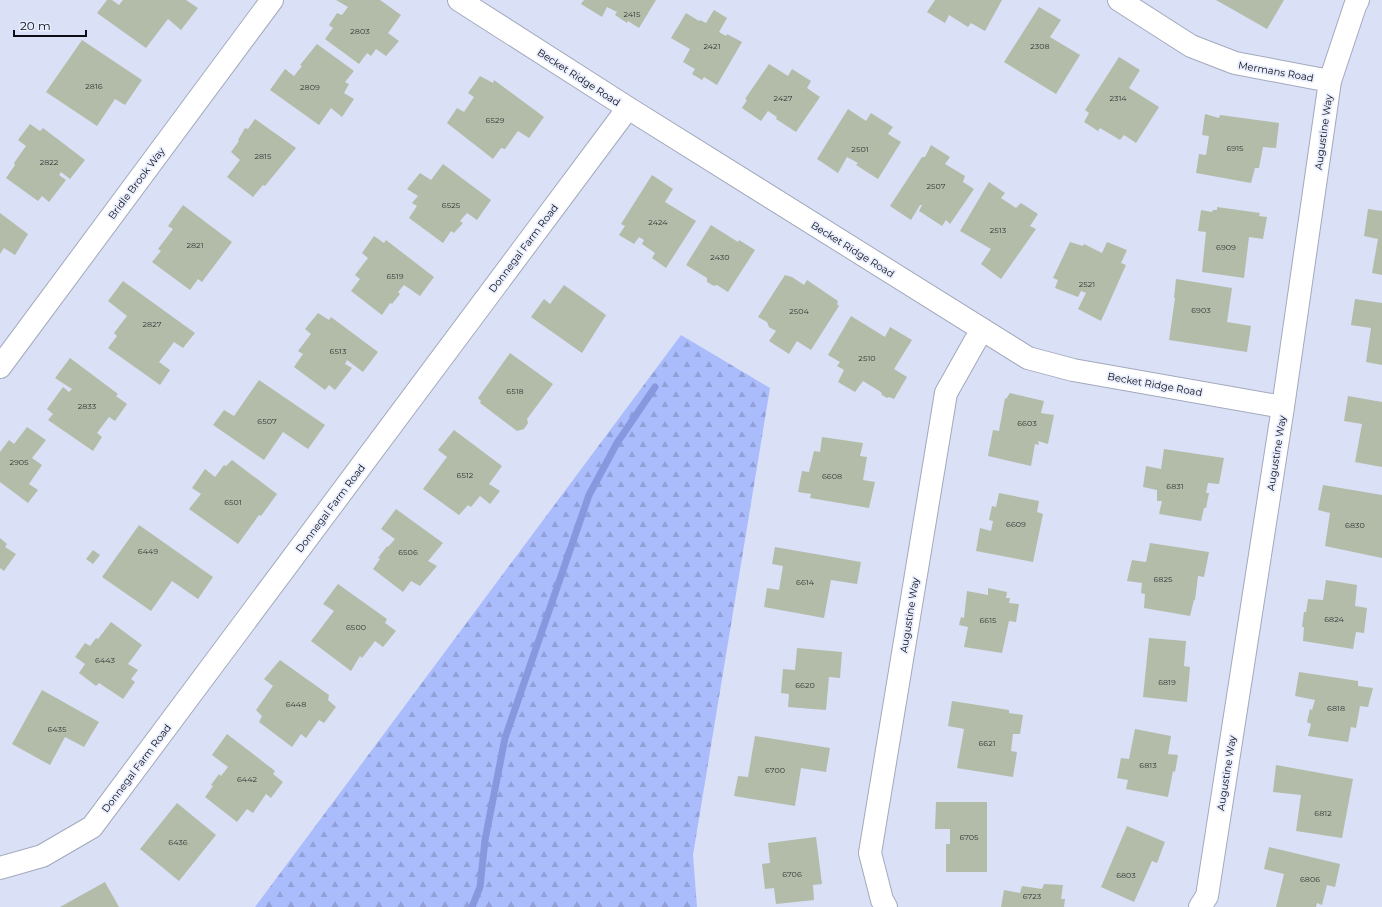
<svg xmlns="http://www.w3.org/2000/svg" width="1382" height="907" font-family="Montserrat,sans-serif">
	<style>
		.forest { fill: url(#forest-firs) }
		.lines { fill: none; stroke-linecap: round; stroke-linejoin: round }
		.stream { stroke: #8798df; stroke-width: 7 }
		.building { fill: #b3bca9 }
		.minor-casing { stroke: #a3a9bd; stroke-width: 24 }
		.minor { stroke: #fff; stroke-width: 22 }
		.labels { text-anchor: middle; stroke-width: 3.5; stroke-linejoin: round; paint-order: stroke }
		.number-label { font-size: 8px; fill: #363a3a }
		.street-label { font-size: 10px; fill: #0c0e15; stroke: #e9eefe }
	</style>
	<defs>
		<pattern id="forest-firs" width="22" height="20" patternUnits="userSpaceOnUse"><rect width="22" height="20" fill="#abbcfd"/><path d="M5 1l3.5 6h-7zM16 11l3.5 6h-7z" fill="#92a0d8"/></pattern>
	</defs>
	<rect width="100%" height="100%" fill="#dae0f5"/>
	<path class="forest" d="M681,335l89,53 -77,467 4,52h-442z"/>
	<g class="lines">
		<path class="stream" d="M472,907l8,-20 5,-47 20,-102 84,-243 28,-52 38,-56"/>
	</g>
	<path class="building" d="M107,0h5l7,5 4,-5h63l12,8 -17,22 -13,-11 -22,29 -49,-35z
		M336,0h44l21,15 -13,18 11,8 -13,15 -10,-7 -5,7 -4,-3 -8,11 -34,-25 8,-11 -4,-3 8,-12 5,2 6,-8z
		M584,0h72l-17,28 -11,-7 -1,2 -12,-8 2,-3 -10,-5 -5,10 -21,-13z
		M935,0h67l-17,31 -14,-8 -3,4 -19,-12 -4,8 -18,-11z
		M1216,0h68l-17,29z
		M1039,7l22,13 -11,17 30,18 -24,39 -52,-32z
		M714,10l13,8 -8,14 7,4 1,-2 15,8 -25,43 -13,-8 -2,3 -10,-6 3,-5 -12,-7 7,-13 -19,-11 15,-25 13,8 1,-1 6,3z
		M82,40l60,40 -17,25 -10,-6 -18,27 -51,-34z
		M317,44l37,27 -9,11 4,2 -5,9 10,6 -12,18 -11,-9 -12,17 -49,-35 15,-21 9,7 8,-10 -2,-1z
		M1119,57l21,13 -11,18 30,19 -23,36 -12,-8 -4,5 -20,-12 -2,3 -14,-9 5,-9 -4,-3z
		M769,64l19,12 4,-7 19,12 -4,7 13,9 -24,35 -20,-13 1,-2 -9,-6 -7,10 -19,-13 5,-8 -2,-1z
		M480,76l13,7 1,-3 50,37 -15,21 -11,-7 -13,18 -4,-1 -8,11 -46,-36 10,-15 7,4 10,-15 -6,-4z
		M848,109l18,12 5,-8 22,14 -5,7 13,8 -23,37 -22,-14 2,-2 -11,-6 -9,16 -21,-14z
		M1205,114l14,4 1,-3 59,8 -3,25 -13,-1 -4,21h-4l-4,15 -55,-10 3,-19 7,1 3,-19 -7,-1z
		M255,119l41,29 -31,38 -2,-1 -10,12 -26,-20 13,-17 -9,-8 8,-11 -1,-1 7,-12 3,1z
		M30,124l10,7 3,-3 42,32 -15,19 -9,-7 -2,3 7,5 -17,22 -7,-6 -4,5 -32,-23 9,-13 -1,-2 12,-17 -8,-6z
		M931,145l19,12 -5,7 20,12 -2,6 11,7 -24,35 -4,-4 -4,6 -23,-15 3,-6h-2l-9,15 -21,-14 32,-49h3z
		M443,164l48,36 -14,20 -10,-7 -7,8 3,2 -9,10 -3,-2 -8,12 -34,-25 8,-12 -5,-3 6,-7 -11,-7 13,-16 11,7z
		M652,175l21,14 -8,13 31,19 -30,47 -14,-10 3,-5 -13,-9 2,-4 -5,-3 -5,7 -15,-9 6,-9 -4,-2z
		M989,182l16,11 -4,5 15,10 5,-5 17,11 -8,12 6,3 -35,50 -20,-15 10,-15 -31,-18z
		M183,205l49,37 -30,40 -4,-3 -8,11 -38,-28 9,-11 -3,-2 15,-20 -5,-3z
		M1217,207l43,6 -1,3 8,1 -4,22 -14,-2 -5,41 -42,-6 4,-40 -8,-1 3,-21 11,2 1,-2h4z
		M1368,209l14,2v64l-10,-2 6,-34 -14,-3z
		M0,213l28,21 -13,21 -11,-7 -4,6z
		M711,225l27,17 1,-2 16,10 -27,42 -11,-7 -3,1 -7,-4v-4l-21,-13z
		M374,236l10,7 2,-3 48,37 -14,19 -16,-11 -6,7 2,2 -8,10 -2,-1 -8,12 -31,-24 9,-12 -5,-4 13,-17 -6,-5z
		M1070,242l13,4 1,-2 18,9 5,-11 20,8 -6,13 5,2 -25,56 -23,-12 8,-16 -5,-2 -3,6 -23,-9 3,-8 -5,-2z
		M785,275l7,2 12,8 3,-5 31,21 -1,3 2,2 -28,44 -14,-9 -8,13 -20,-13 7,-10 -7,-4 -2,-5 -9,-5z
		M1176,279l56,9 -5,34 24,4 -4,26 -78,-12 6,-42h-1z
		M123,281l72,52 -12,15 -9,-6 -15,20 11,8 -10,15 -52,-37 9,-12 -3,-3 13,-17 -19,-15z
		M564,285l42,30 -24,38 -51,-36 13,-18 6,5z
		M1355,299l27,4v62l-16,-3 5,-34 -20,-3z
		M318,313l11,7 2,-3 47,35 -15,20 -16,-12 -2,4 7,4 -17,22 -6,-5 -4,5 -31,-23 9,-13 -5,-3 13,-17 -6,-5z
		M851,316l34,21 5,-10 22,13 -18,29 13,8 -13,22 -5,-2 -2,1 -5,-3 -1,-3 -18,-11 -8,11 -17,-10 6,-12 -7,-4 3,-4 -12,-7z
		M510,353l43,31 -26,35 1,4 -4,6 -7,2 -37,-28 1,-2 -3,-3z
		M70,358l48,36 -2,2 11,8 -12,17 -6,-4 -12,16 5,4 -9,14 -45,-31 5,-6 -6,-5 16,-22 6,5 3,-3 -17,-11z
		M259,380l66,45 -17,24 -25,-17 -19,28 -51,-35 11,-15 10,6z
		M1010,393l34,8 -3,12 13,2 -6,29 -10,-3 1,4 -4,-1 -4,22 -43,-10 5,-26 6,1 6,-33 1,1z
		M1348,396l34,6v65l-27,-5 7,-38 -18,-3z
		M27,427l19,13 -14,18 10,7 -13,19 9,6 -10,13 -28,-21v-30l9,-12 5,4z
		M454,430l48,36 -13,18 11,7 -10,13 -10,-8 -9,11 -3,-2 -9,10 -36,-26 24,-32 -9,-7z
		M822,437l41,6 -3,13 7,1 -4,23 12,2 -6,26 -59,-10 1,-4 -13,-2 4,-21 7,1 5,-21 6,1z
		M1164,449l60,9 -5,26 -11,-1 -2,10h3l-3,15h-2l-3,13 -42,-7 3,-13h-5v-11l-14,-3 3,-21 15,3z
		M232,460l45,34 -16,22 -2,-1 -21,29 -49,-35 12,-15 -9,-6 13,-19 10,8 9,-12 2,1z
		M1323,485l59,10v63l-57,-12 5,-33 -12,-3z
		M999,493l40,8 -2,11 6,2 -10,48 -57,-11 4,-23 11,3 2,-10 -4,-1 3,-14 4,1z
		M396,509l47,34 -15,18 9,5 -17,20 -9,-5 -8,11 -30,-23 7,-10 -2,-1 9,-12 1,1 7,-8 -14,-10z
		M139,525l74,52 -15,22 -26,-18 -21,30 -49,-34z
		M0,538l7,6 -2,3 11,7 -12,17 -4,-3z
		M1150,543l59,9 -5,25 -6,-1 -3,24h-1l-4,16 -46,-8 1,-14 -4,-1 1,-10 -15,-2 5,-21 14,2z
		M775,547l86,15 -4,22 -26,-4 -7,38 -60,-11 3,-19 12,2 4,-24 -11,-2z
		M93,550l7,5 -7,9 -7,-5z
		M1326,580l31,5 -2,21 12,2 -3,25 -8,-1 -3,17 -50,-8 1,-14h-2l2,-15h2l2,-13 15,1z
		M338,584l49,35 -2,4 11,8 -13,16 -8,-6 -13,17 -2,-2 -9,15 -40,-30 23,-30 -11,-7z
		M988,588l19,4 -1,6h4l-1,5 10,1 -3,18 -7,-1 -7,32 -38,-6 4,-20 -9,-2 2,-8 3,1 3,-27 21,4z
		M111,622l31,23 -14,19 10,6 -7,9 4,3 -12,17 -24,-16 -3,3 -17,-13 6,-9 -10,-7 10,-14 5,3 6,-8 2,1z
		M1149,638l37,3 -2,25 6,1 -3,35 -44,-5z
		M797,648l45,4 -2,26 -11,-1 -3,33 -38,-3 1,-13 -8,-1 2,-24 12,1z
		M280,660l49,35 -1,5 8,7 -12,16 -5,-3 -13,18 -5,-4 -9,13 -33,-25 3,-6 -6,-6 17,-24 -9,-7z
		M1299,672l59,9v5l15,2 -5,19 -8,-1 -4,22 -5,-1 -3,15 -40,-6 3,-12 -4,-2 3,-13 2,1 3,-10 -20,-4z
		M42,690l57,32 -15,25 -19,-10 -15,28 -38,-21z
		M952,701l57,9v3l14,2 -3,19h-7l-2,17 6,1 -4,25 -56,-9 7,-39 -16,-3z
		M1135,729l36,7 -3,18 10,1 -3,17 -2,-1 -5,26 -42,-8 2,-9 -11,-2 4,-20 8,1z
		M227,734l48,37 -2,3 10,8 -12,16 -5,-4 -13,19 -6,-4 -10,13 -32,-25 8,-11 -2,-1 8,-11 2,2 7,-9 -16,-12z
		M755,736l75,12 -4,24 -25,-4 -6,38 -61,-10 4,-20 10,1z
		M1276,765l77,14 -11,59 -46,-7 5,-36 -28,-3z
		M936,802h51v70h-41v-28h4v-15h-15z
		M177,803l39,32 -37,46 -39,-32z
		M1127,826l38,16 -8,21 -5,-2 -18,41 -33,-15z
		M816,837l6,47 -9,1 1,15 -38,4 -2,-16 -9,1 -3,-25 8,-1 -2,-20z
		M1269,847l71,17 -5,23 -8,-2 -5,20 -5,-2 -1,4h-40l8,-33 -20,-5z
		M105,882l14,25h-59z
		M1044,884l19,1 -2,14h4l-1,8h-63l3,-17 16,3 2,-7 20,3z"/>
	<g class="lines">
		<g class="minor-casing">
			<path id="minor" d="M459,0l169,108 400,250 45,12 210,37
				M1119,0l72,46 44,17 95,18
				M0,367l272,-367
				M0,868l42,-12 50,-29 536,-719
				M886,907l-4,-7 -12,-47 76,-460 36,-64
				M1200,907l7,-11 76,-489 47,-326 25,-75 3,-6"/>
		</g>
		<use href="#minor" class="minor"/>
	</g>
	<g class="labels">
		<g class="number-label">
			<text x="632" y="17">2415</text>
			<text x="360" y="34">2803</text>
			<text x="712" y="49">2421</text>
			<text x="1040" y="49">2308</text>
			<text x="94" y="89">2816</text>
			<text x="310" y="90">2809</text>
			<text x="783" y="101">2427</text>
			<text x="1118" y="101">2314</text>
			<text x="495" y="123">6529</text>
			<text x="1235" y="151">6915</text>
			<text x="860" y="152">2501</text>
			<text x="263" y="159">2815</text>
			<text x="49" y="165">2822</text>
			<text x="936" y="189">2507</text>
			<text x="451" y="208">6525</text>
			<text x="658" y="225">2424</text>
			<text x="998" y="233">2513</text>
			<text x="195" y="248">2821</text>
			<text x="1226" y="250">6909</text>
			<text x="720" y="260">2430</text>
			<text x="395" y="279">6519</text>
			<text x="1087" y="287">2521</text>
			<text x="1201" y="313">6903</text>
			<text x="799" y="314">2504</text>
			<text x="152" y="327">2827</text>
			<text x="338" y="354">6513</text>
			<text x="867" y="361">2510</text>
			<text x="515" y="394">6518</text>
			<text x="87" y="409">2833</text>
			<text x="267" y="424">6507</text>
			<text x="1027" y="426">6603</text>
			<text x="19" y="465">2905</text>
			<text x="465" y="478">6512</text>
			<text x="832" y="479">6608</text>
			<text x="1175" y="489">6831</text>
			<text x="233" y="505">6501</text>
			<text x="1016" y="527">6609</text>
			<text x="1355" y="528">6830</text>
			<text x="148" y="554">6449</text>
			<text x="408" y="555">6506</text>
			<text x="1163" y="582">6825</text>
			<text x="805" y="585">6614</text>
			<text x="1334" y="622">6824</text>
			<text x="988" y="623">6615</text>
			<text x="356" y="630">6500</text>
			<text x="105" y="663">6443</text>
			<text x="1167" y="685">6819</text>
			<text x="805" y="688">6620</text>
			<text x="296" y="707">6448</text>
			<text x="1336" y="711">6818</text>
			<text x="57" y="732">6435</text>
			<text x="987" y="746">6621</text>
			<text x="1148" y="768">6813</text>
			<text x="775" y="773">6700</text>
			<text x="247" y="782">6442</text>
			<text x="1323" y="816">6812</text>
			<text x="969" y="840">6705</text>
			<text x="178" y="845">6436</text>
			<text x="792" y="877">6706</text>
			<text x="1126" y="878">6803</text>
			<text x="1310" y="882">6806</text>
			<text x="1032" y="899">6723</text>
		</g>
		<g class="street-label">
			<text transform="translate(1276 71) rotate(10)" y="4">Mermans Road</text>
			<text transform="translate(579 77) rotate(33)" y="4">Becket Ridge Road</text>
			<text transform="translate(1323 132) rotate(-82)" y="4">Augustine Way</text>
			<text transform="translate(136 183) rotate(-53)" y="4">Bridle Brook Way</text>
			<text transform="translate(523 248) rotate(-53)" y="4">Donnegal Farm Road</text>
			<text transform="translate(853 249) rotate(32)" y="4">Becket Ridge Road</text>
			<text transform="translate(1155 384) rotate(10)" y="4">Becket Ridge Road</text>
			<text transform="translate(1276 453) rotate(-81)" y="4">Augustine Way</text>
			<text transform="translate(330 508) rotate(-53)" y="4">Donnegal Farm Road</text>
			<text transform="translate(909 615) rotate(-81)" y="4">Augustine Way</text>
			<text transform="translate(136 768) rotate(-53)" y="4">Donnegal Farm Road</text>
			<text transform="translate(1226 773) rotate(-81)" y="4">Augustine Way</text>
		</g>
	</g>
	<path d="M14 30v6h72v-6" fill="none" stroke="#0c0e15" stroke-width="2"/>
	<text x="20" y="30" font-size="12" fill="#0c0e15" stroke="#e9eefe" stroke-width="3" paint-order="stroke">20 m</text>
</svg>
